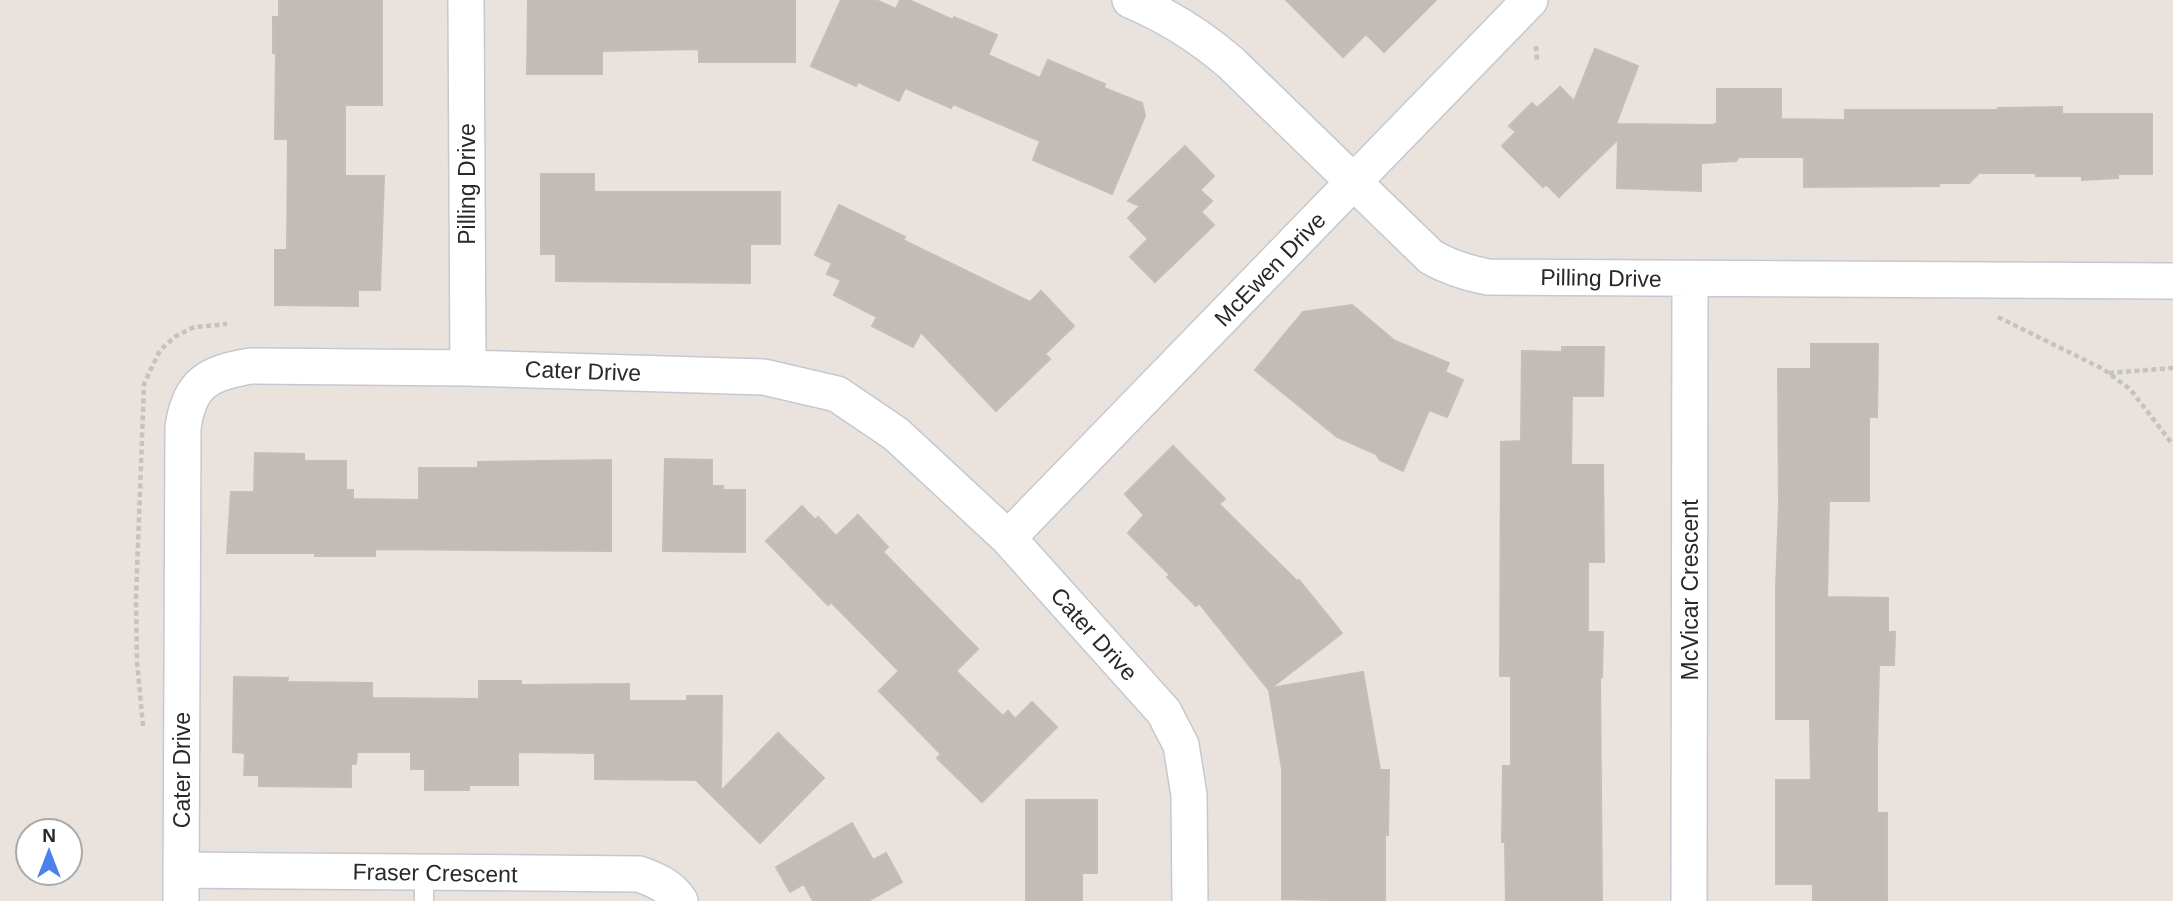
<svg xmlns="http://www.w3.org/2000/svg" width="2173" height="901" font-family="Arial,sans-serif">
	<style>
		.building { fill: #c2bcb9; stroke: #c5bdb6; stroke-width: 2 }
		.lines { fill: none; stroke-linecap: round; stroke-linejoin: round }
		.service-casing { stroke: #c4c9d1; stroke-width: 21 }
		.minor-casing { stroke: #c4c9d1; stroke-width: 38 }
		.path { stroke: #c3c3c3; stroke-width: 4.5; stroke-dasharray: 5 3.5; stroke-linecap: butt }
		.service { stroke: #fff; stroke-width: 18 }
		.minor { stroke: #fff; stroke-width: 35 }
		.labels { text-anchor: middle; stroke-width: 5; stroke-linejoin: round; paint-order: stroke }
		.street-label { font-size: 23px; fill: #292929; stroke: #fff }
	</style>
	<rect width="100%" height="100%" fill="#eae2dc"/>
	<path class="building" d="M279,0h103v105h-37v71h39l-4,114h-22v16l-83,-1v-55h12l1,-111h-13l1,-86h-3v-36h6z
		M528,0h267v62h-96v-13l-97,2v23h-75z
		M841,0h35l20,9 4,-9h9l44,20 1,-3 43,18 -9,20 52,23 8,-18 57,24 -1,4 38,15 3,13 -33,78 -79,-34 7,-19 -87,-37 -2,4 -46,-20 -6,13 -41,-19 -2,4 -45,-20z
		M1286,0h150l-52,52 -18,-18 -23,23z
		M1595,49l43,17 -22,58 97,1 4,-2v-34h64v30l64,1v-10h153v-2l64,-1v7h90v60h-34v4l-36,2v-4h-46v-3h-57l-10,10h-30v3l-135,1v-30h-65l-3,4 -35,2v28l-84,-3 1,-49 -59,58 -13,-13 -3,3 -41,-41 14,-14 -7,-6 23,-23 5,5 23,-21 14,14z
		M1185,146l29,30 -14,14 12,11 -11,11 13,13 -59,57 -25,-25 18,-18 -20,-21 12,-12 -12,-5z
		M541,174h53v18h186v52h-30v39l-194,-2v-27h-15z
		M839,205l66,32 -2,3 127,62 11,-11 33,35 -29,28 5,5 -54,52 -75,-79 -8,15 -41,-21 5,-9 -43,-22 7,-15 -14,-6 5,-11 -17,-8z
		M1352,305l43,36 54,22 -4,9 18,8 -16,37 -18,-7 -26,61 -23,-11 -4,-6 -39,-17 -82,-67 48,-58z
		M1811,344h67l-1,73h-8v84h-40l-2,96 61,1v34h7l-1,33h-15l-2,84v64h10v88h-74v-17h-37v-104h35l-1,-61h-34v-130l3,-84 -1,-136h33z
		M1562,347h42l-1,49h-31l-1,69h32l1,97h-16v70h15l-1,45h-2l2,224h-96l-1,-59h-3l1,-76h8v-90h-11l1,-234 20,-1 1,-90 40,1z
		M1173,446l52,53 -6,5 78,77 2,-1 43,53 -71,55 92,-16 17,98h9l-1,65h-3v66l-103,-2v-130l-13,-79 -70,-87 -3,3 -29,-29 3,-2 -42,-42 16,-18 -19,-21z
		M255,453l49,1v7h42v29h7v9l66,1v-32h59v-6l133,-2v91l-236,-2v7h-60v-3h-88l4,-61h23z
		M665,459l47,1v26h11v4h22v62l-82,-1z
		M802,506l13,14 3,-3 18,19 22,-21 30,32 -5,5 95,97 -22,22 47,45 5,-5 7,8 17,-17 25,25 -75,75 -45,-44 4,-4 -62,-63 20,-20 -68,-69 -3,3 -62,-64z
		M234,677l54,1 -1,4 85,1v15l107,1v-18h42v4l108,-1v17h58v-5h35l-1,95 57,-58 46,45 -64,65 -64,-63 -101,-1v-26l-77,-1v33h-49v5h-44v-21h-14v-17h-54l-1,12h-5v23l-92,-1v-11h-15l1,-22 -12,-1z
		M1026,800h71v73h-15v28h-56z
		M852,823l21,37 13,-7 16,29 -34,19h-55l-9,-17 -14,8 -14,-25z"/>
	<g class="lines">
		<g class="service-casing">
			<path id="service" d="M424,873v28"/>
		</g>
		<g class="minor-casing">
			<path id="minor" d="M466,0l2,368
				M1130,0c38,16 70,36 101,63l200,194c19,11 36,16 57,20l685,4
				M1008,538l522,-538
				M181,870l458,4c17,6 31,12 41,27
				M181,901l2,-473c6,-45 25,-55 68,-62l217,2 296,9 73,17 59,40 112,104 156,174 17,33 8,50 1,106
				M1689,901l1,-621"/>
		</g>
		<path class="path" d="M1536,46l1,14
			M1998,317l105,52 27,20 43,56
			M2109,373l64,-5
			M143,726l-6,-64 -1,-64 8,-214 16,-34 16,-14 18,-9 33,-3"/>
		<use href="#service" class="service"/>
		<use href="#minor" class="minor"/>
	</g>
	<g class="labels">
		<g class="street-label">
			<text transform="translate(467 184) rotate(-90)" y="8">Pilling Drive</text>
			<text transform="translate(1270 269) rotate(-46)" y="8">McEwen Drive</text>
			<text transform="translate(1601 278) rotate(1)" y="8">Pilling Drive</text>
			<text transform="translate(583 371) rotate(2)" y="8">Cater Drive</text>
			<text transform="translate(1690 590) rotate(-90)" y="8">McVicar Crescent</text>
			<text transform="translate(1094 634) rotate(48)" y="8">Cater Drive</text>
			<text transform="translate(182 770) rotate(-90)" y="8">Cater Drive</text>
			<text transform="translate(435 873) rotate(1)" y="8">Fraser Crescent</text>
		</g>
	</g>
	<g transform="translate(49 852)"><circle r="33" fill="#ffffff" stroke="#a9a9a9" stroke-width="2"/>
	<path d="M0-5L12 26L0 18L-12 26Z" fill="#4b81e8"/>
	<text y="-10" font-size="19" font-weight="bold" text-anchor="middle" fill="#292929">N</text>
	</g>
</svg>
